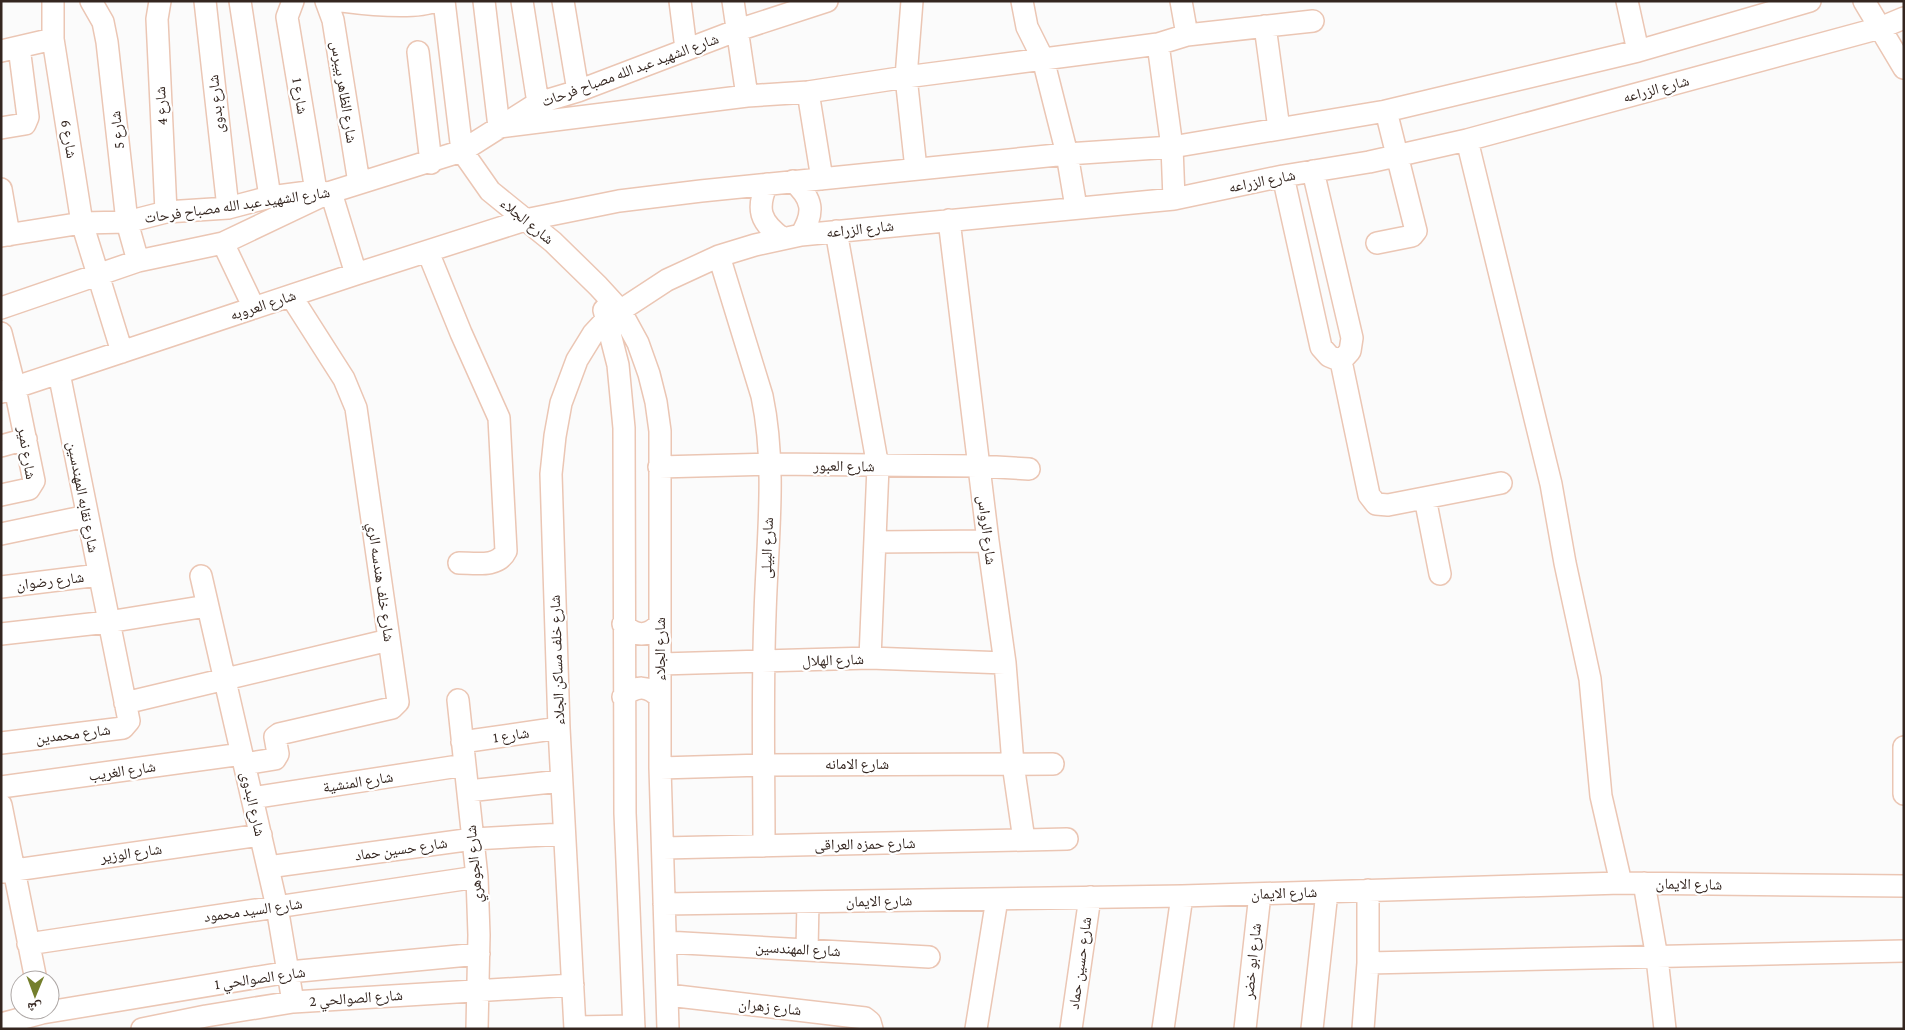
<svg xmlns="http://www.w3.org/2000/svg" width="1905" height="1030" font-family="'Crimson Pro','Noto Naskh Arabic',serif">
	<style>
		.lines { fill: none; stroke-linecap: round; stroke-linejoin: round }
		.minor-casing { stroke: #ebc6b4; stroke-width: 24 }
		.minor { stroke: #fff; stroke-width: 21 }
		.labels { text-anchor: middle; stroke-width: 4.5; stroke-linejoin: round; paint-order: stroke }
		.street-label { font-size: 15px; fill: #342620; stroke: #fff }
	</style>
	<rect width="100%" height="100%" fill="#fbfbfb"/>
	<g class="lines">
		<g class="minor-casing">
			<path id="minor" d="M53,1v38l29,184 40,129
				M91,1l12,21 4,20 20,180 11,39
				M160,1l-3,18 9,193
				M205,1l23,207
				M240,1l30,196
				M293,1l-6,16 29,174
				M326,1l7,19 26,163
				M342,1c23,3 72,9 93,0
				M444,1l18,150 28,40 63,51 45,44 22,24 18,33 11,31 7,28 4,29v337l8,261
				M484,1l15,126 248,-31 61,-4 98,-15 252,-33 29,-9 126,-14
				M522,1l16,102
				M563,1l15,90
				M680,1l6,48
				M733,1l14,95
				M912,1l-6,76 10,92
				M1022,1l5,26 16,32 24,95 9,53
				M1181,1l6,34
				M1627,1l11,50
				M1864,1l40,67
				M1265,26l14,103
				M1158,44l14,103 2,52
				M1,51l52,-12
				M418,52l13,111
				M808,92l14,87
				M1,128l24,-4 3,-7 -9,-70
				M1467,140l84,344 14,79 25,116 11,117 20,87
				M1313,171l39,167 -2,13 -9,10
				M1283,176l38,171 8,9 12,5
				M793,181c20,18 22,31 8,54
				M767,184c-11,25 -7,38 15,54
				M1,189l8,46
				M949,220l39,321 17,122 8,101 11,76
				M836,231l42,236 -8,191
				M1,236l81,-13 45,-1 39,-10 62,-4 42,-11 46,-6 12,2 134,-42 76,-48 40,-12 160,-61 89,-29
				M223,243l31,65
				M1377,243l35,-7 4,-5 -30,-120
				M428,252l33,81 38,85 7,133c-8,17 -31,12 -47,12
				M719,256l43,140c15,71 5,147 3,219 -3,77 -1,154 -1,231
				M1,308l137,-47 85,-18 105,-50 5,6 23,75
				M604,310l14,55 6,63 1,385 9,216
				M1,333l14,55 19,93 -5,8 -28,6
				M1341,361l28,134 7,9 12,1 113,-22
				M1,392l355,-118 169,-54 94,-19 82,-10 366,-37 105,-7 214,-36 252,-60 172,-50
				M1,446l25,-7
				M659,467l111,-3 209,2 50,3
				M1425,498l15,76
				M1,534l86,-18
				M875,542l113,-1
				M201,576l76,331 16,95
				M1,587l98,-12
				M623,624c13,13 24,13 37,0
				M1,634l107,-12 99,-16
				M661,664l209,-6 135,5
				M623,697c13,-12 25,-12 37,1
				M458,700l19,177 2,58 -2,94
				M125,703l264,-63
				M462,742l97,-14
				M1,743l122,-15 6,-7 -70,-348
				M1904,747v47
				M244,764l31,-5 3,-5 -3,-17 4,-3 113,-26 6,-6 -42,-294 -12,-29 -53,-83
				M660,768l104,-3 289,-1
				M1,787l241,-33
				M468,791l93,-10
				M252,798l213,-33
				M1,805l35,175
				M663,848l404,-9
				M268,867l205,-28 91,-5
				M1,872l260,-37
				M1644,883l13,75 8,71
				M664,904l518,-8 439,-13 283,3
				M666,942l263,15
				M28,944l449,-67
				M807,950l1,-48
				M1368,963l536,-12
				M668,995l197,23 5,4 2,7
				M1,1024l41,-11 247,-41 190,-18
				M575,1027l59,-1
				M142,1029l64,-13 87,-14 280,-17
				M575,1029l-16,-301 -8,-254 4,-38 6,-33 16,-43 16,-26 13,-14 61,-40 52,-24 36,-11 46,-10 373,-36 109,-23 86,-14 98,-22 413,-112 24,-10
				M976,1029l21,-130
				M1071,1029l19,-132
				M1163,1029l19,-133
				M1245,1029l15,-135
				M1312,1029l15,-137
				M1363,1029l5,-66v-73"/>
		</g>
		<use href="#minor" class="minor"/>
	</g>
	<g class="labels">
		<g class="street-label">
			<text transform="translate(630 70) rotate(-20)" y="5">شارع الشهيد عبد الله مصباح فرحات</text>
			<text transform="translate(1656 89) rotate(-15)" y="5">شارع الزراعه</text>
			<text transform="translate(344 92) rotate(81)" y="5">شارع الظاهر بيبرس</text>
			<text transform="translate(300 96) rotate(81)" y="5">شارع 1</text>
			<text transform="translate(216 104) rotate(-96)" y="5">شارع بدوى</text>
			<text transform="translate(161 106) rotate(-93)" y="5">شارع 4</text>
			<text transform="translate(117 130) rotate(-96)" y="5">شارع 5</text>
			<text transform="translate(69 139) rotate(81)" y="5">شارع 6</text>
			<text transform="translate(1262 181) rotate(-11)" y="5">شارع الزراعه</text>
			<text transform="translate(237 205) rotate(-8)" y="5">شارع الشهيد عبد الله مصباح فرحات</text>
			<text transform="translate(527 221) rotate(39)" y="5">شارع الجلاء</text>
			<text transform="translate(860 229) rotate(-6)" y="5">شارع الزراعه</text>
			<text transform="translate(263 305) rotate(-18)" y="5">شارع العروبه</text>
			<text transform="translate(27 453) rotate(81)" y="5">شارع نمير</text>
			<text transform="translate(844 466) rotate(1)" y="5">شارع العبور</text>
			<text transform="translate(83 497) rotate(79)" y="5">شارع نقابه المهندسين</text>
			<text transform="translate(987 530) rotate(83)" y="5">شارع الرواس</text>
			<text transform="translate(767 548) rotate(-88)" y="5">شارع البيلى</text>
			<text transform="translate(50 581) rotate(-7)" y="5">شارع رضوان</text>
			<text transform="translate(381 582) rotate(82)" y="5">شارع خلف هندسه الري</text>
			<text transform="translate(660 649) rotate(-90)" y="5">شارع الجلاء</text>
			<text transform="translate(557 660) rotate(-92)" y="5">شارع خلف مساكن الجلاء</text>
			<text transform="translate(833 660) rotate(-2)" y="5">شارع الهلال</text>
			<text transform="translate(73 734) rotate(-7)" y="5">شارع محمدين</text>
			<text transform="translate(511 735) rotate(-8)" y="5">شارع 1</text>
			<text x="857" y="769">شارع الامانه</text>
			<text transform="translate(122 771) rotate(-8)" y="5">شارع الغريب</text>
			<text transform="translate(358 782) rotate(-9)" y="5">شارع المنشية</text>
			<text transform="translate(253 804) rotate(77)" y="5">شارع البدوى</text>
			<text transform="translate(865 844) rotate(-1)" y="5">شارع حمزه العراقى</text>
			<text transform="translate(401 849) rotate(-8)" y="5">شارع حسين حماد</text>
			<text transform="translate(131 853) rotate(-8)" y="5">شارع الوزير</text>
			<text transform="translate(474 864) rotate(-95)" y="5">شارع الجوهري</text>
			<text transform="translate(1689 884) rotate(1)" y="5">شارع الايمان</text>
			<text transform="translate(1284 893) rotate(-2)" y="5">شارع الايمان</text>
			<text transform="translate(879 901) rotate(-1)" y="5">شارع الايمان</text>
			<text transform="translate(253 910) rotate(-8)" y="5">شارع السيد محمود</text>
			<text transform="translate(798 949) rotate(3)" y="5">شارع المهندسين</text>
			<text transform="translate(1252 961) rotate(-84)" y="5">شارع ابو خضر</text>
			<text transform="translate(1080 963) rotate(-82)" y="5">شارع حسين حماد</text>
			<text transform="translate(260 978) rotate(-8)" y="5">شارع الصوالحي 1</text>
			<text transform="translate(356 998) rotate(-4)" y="5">شارع الصوالحي 2</text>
			<text transform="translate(770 1007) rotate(6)" y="5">شارع زهران</text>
		</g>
	</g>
	<rect width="1905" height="1030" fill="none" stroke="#342620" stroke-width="5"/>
	<g transform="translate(35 995) rotate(181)"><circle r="24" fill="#ffffff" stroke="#aea8a6"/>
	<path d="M0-4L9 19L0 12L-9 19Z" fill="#747f2c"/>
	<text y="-8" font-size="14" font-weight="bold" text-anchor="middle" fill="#342620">ش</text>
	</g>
</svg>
